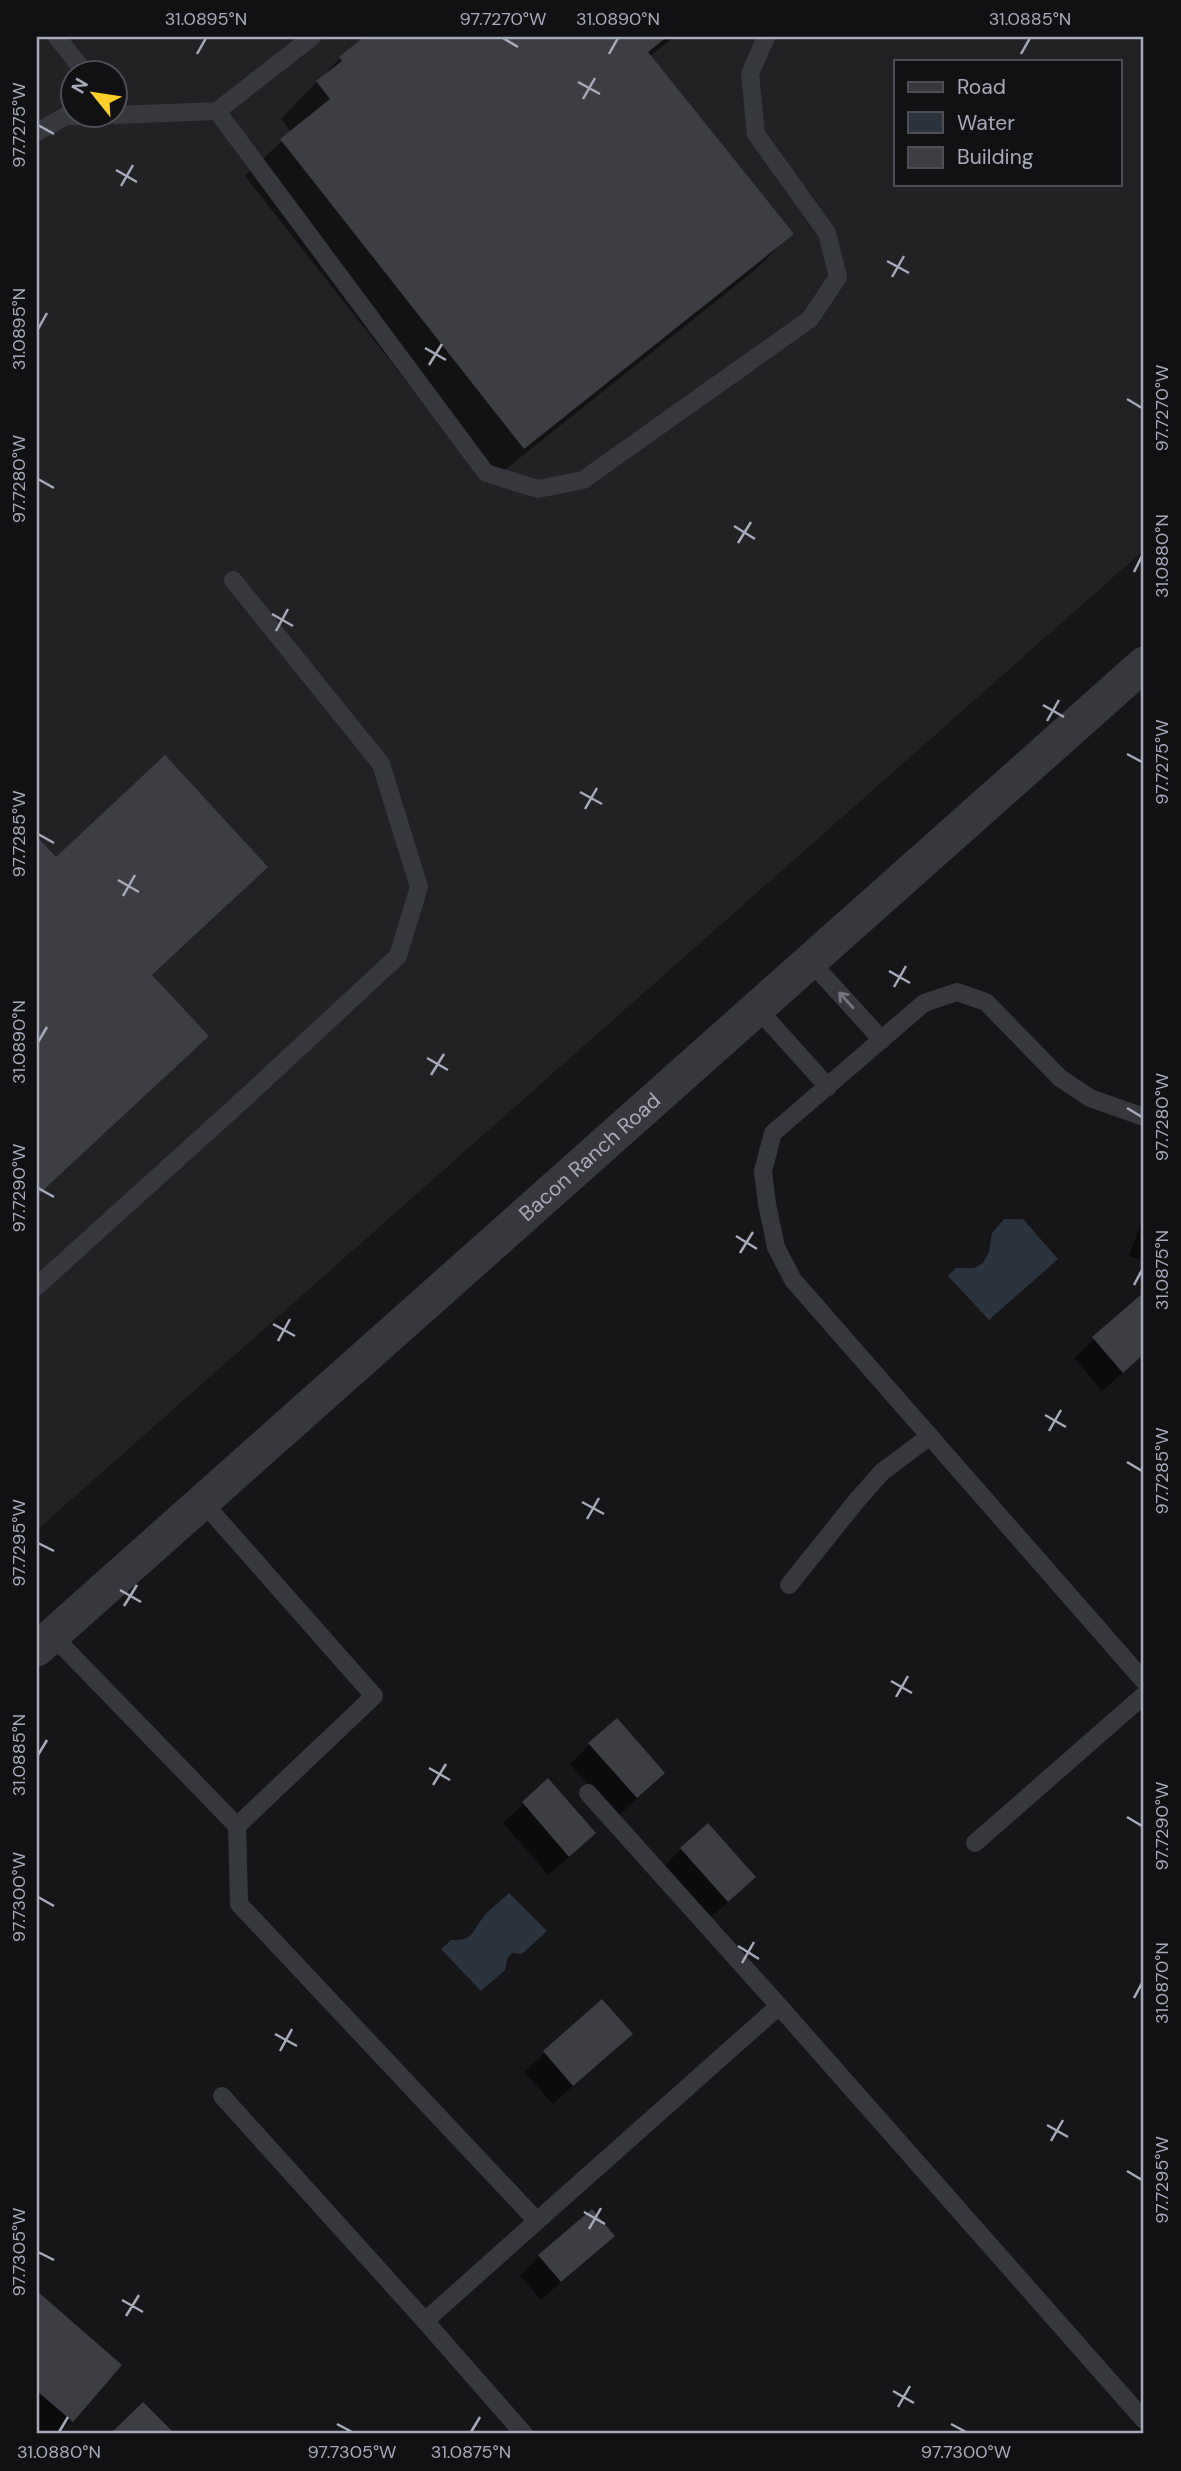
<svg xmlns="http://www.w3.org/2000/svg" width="1181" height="2471" font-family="'DM Sans',sans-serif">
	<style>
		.built { fill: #222225; fill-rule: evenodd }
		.water { fill: #2b333e }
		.shadow { fill: #0007 }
		.building { fill: #3d3e43 }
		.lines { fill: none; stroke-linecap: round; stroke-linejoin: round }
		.lane { stroke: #37373e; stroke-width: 18 }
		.street { stroke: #37373e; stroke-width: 35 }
		.oneway { stroke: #757682 }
		.ticks { fill: none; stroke: #a7aaba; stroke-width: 2.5 }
		.labels { text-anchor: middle; stroke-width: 6; stroke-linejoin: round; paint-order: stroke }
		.street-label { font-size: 21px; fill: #a7aaba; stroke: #111113 }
		.neatline { fill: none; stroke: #a7aaba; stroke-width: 2.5 }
		.ticks-label { font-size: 18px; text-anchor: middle; fill: #a7aaba }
	</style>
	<rect width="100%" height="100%" fill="#161618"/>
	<path class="built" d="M37,37h1107v513l-1107,980zM896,61h224v123h-224zM74,74h42v42h-42z"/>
	<path class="water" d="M1004,1219h19l35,40 -69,61 -41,-44 8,-8h18l9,-5 6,-11 3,-19z
		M509,1893l38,38 -25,23 -10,-1 -5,6 -2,11 -24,21 -40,-42 10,-9c23,1 21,-9 33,-24 7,-8 17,-15 25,-23z"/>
	<path class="shadow" d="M367,37h307l-25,20 143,177 -37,36 -268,214 -242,-308 46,-44 -10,-13 59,-61z
		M37,839l19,21 174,43 -79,73 19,96 -133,124z
		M1144,1214v47l-15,-5z
		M1144,1294v60l-42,37 -28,-33z
		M590,1744l53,49 -26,24 -47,-53z
		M548,1781l26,72 -26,22 -45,-52z
		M681,1849l53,48 -27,23 -45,-51z
		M602,2001l29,33 -78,70 -29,-32z
		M613,2236l-72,64 -21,-24 19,-20z
		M37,2293l83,72 -62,69h-21z"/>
	<path class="building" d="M364,37h303l-19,15 146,182 -270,215 -244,-310 50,-40 -14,-18 26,-20 -3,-4z
		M165,755l103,112 -116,108 57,61 -172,160v-359l19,20z
		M1144,1292v62l-21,19 -31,-36z
		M617,1718l48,55 -28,25 -49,-55z
		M548,1778l48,55 -27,24 -47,-55z
		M708,1823l48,54 -28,25 -48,-54z
		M602,1999l31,35 -60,52 -30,-35z
		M592,2209l23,27 -54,46 -23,-27z
		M37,2291l85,74 -49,57 -36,-31z
		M143,2402l32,32h-65z"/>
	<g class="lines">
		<path class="lane" d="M57,37l29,37
			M217,111l269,362 52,16 45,-9 227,-161 28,-42 -11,-44 -71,-99 -6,-60 16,-37
			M116,115l101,-4 95,-74
			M37,132l29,-16h29
			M810,961l72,79
			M757,1008l71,79
			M1144,1117l-54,-19 -30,-20 -74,-76 -29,-10 -33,11 -151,130 -10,38 4,33 9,43 17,33 351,401
			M37,1286l208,-188 153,-142 21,-69 -38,-123 -148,-184
			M789,1585l69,-86 24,-27 48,-36
			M52,1635l185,191 137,-130 -172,-195
			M237,1826l2,78 298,317 242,-215 -191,-213
			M975,1843l169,-148
			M779,2006l365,414
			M222,2096l203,225 99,113
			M425,2321l112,-100"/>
		<path class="street" id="s1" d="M37,1649l1107,-985"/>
	</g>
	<defs><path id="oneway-shaft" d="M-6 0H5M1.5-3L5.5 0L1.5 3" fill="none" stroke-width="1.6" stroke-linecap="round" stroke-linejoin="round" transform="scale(1.75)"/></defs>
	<use class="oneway" href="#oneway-shaft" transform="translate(846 1000) rotate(-132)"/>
	<path class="ticks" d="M503,38l15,9M197,54l9,-16M609,54l9,-16M1021,54l9,-16M578,82l22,12M583,99l12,-21M38,125l16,9M116,170l21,12M121,186l12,-21M887,261l22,12M892,277l12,-21M38,329l9,-16M425,348l21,12M429,365l13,-21M1127,399l15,9M38,479l16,9M734,526l21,13M738,543l13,-21M1134,572l8,-16M272,614l21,12M276,631l12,-22M1043,705l21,12M1047,721l12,-21M1127,754l15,8M580,792l22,12M585,809l12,-21M38,834l16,9M118,880l21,12M123,896l12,-21M889,971l21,12M894,987l12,-21M38,1042l9,-15M427,1058l21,12M431,1075l13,-21M1127,1108l15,9M38,1188l16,9M736,1236l21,13M740,1253l13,-21M1134,1285l8,-15M273,1324l22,12M278,1341l12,-22M1045,1415l21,12M1049,1431l12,-21M1127,1462l15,9M582,1502l22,12M587,1519l12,-21M38,1543l16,8M120,1590l21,12M124,1606l13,-21M891,1681l21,12M896,1697l12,-21M38,1755l9,-15M429,1768l21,12M433,1785l13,-21M1127,1817l15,9M38,1897l16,9M738,1946l21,13M742,1963l12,-21M1134,1998l8,-15M275,2034l22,12M280,2051l12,-22M1047,2125l21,12M1051,2141l12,-21M1127,2171l15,9M584,2212l21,12M589,2229l12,-21M38,2252l16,8M122,2300l21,12M126,2316l13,-21M893,2391l21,12M898,2407l12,-21M337,2424l15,8M951,2424l15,8M59,2432l9,-15M471,2432l9,-15"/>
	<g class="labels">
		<g class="street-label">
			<text dy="7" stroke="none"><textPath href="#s1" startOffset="740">Bacon Ranch Road</textPath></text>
		</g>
	</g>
	<rect width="1181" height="2471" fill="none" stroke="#111113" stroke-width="77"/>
	<rect x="894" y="60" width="228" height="126" fill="#111113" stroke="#4d4e56" stroke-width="2"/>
	<rect x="908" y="82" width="35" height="10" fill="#37373e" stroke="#4d4e56" stroke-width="2"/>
	<text x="957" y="94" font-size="21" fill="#a7aaba">Road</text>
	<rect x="908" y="112" width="35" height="21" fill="#2b333e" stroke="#4d4e56" stroke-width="2"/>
	<text x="957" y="130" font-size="21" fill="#a7aaba">Water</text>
	<rect x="908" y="147" width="35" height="21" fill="#3d3e43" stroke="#4d4e56" stroke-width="2"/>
	<text x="957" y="164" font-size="21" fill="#a7aaba">Building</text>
	<g transform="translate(94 94) rotate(300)"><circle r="33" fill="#111113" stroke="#4d4e56" stroke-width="2"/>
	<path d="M0-5L12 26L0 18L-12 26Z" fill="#ffcd27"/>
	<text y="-10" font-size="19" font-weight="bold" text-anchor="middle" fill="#a7aaba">N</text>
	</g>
	<rect x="38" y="38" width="1104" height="2394" class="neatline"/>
	<g class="ticks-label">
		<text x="206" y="25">31.0895°N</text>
		<text x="503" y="25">97.7270°W</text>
		<text x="618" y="25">31.0890°N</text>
		<text x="1030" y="25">31.0885°N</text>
		<text transform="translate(19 125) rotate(-90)" y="6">97.7275°W</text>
		<text transform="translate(19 329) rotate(-90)" y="6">31.0895°N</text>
		<text transform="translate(1162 408) rotate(-90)" y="6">97.7270°W</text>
		<text transform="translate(19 479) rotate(-90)" y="6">97.7280°W</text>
		<text transform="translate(1162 556) rotate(-90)" y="6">31.0880°N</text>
		<text transform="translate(1162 762) rotate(-90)" y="6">97.7275°W</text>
		<text transform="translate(19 834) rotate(-90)" y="6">97.7285°W</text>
		<text transform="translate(19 1042) rotate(-90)" y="6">31.0890°N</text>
		<text transform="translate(1162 1117) rotate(-90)" y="6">97.7280°W</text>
		<text transform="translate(19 1188) rotate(-90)" y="6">97.7290°W</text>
		<text transform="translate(1162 1270) rotate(-90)" y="6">31.0875°N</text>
		<text transform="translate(1162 1471) rotate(-90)" y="6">97.7285°W</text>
		<text transform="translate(19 1543) rotate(-90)" y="6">97.7295°W</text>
		<text transform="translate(19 1755) rotate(-90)" y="6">31.0885°N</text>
		<text transform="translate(1162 1826) rotate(-90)" y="6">97.7290°W</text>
		<text transform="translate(19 1897) rotate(-90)" y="6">97.7300°W</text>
		<text transform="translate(1162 1983) rotate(-90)" y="6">31.0870°N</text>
		<text transform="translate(1162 2180) rotate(-90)" y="6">97.7295°W</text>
		<text transform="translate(19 2252) rotate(-90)" y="6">97.7305°W</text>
		<text x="59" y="2458">31.0880°N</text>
		<text x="352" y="2458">97.7305°W</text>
		<text x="471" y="2458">31.0875°N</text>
		<text x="966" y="2458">97.7300°W</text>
	</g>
</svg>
